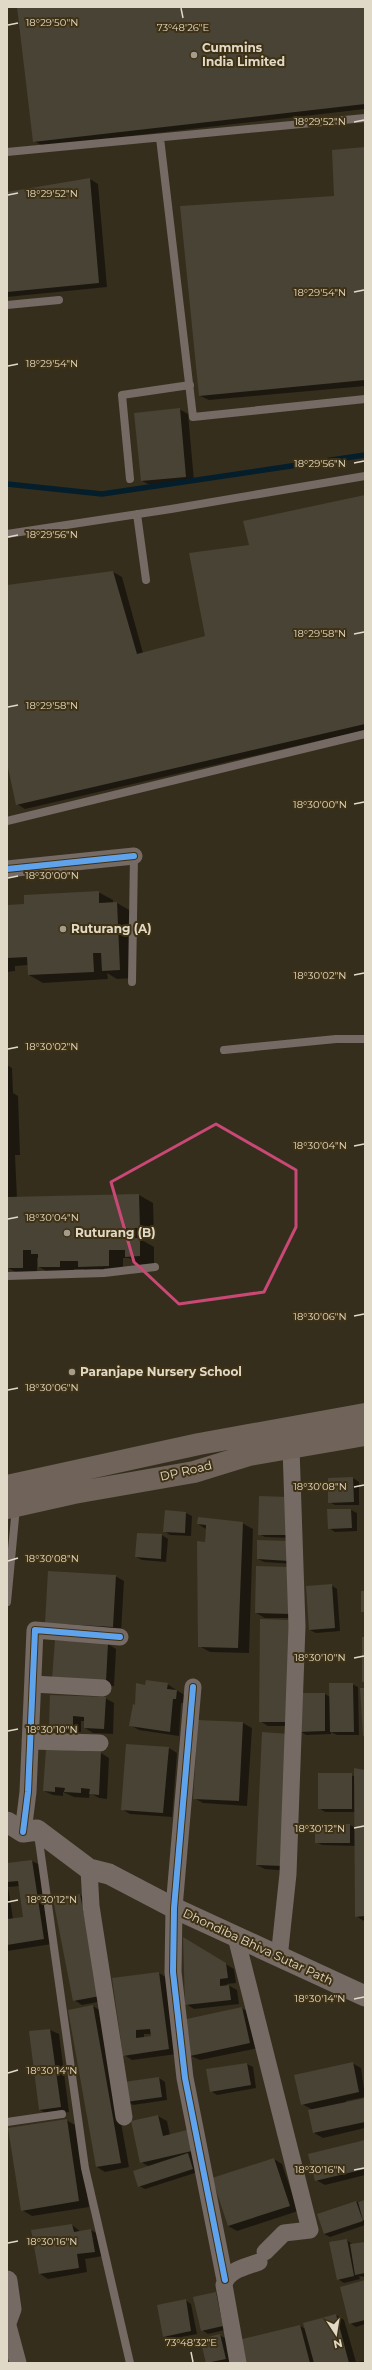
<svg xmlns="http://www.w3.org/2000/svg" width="372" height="2370" font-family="Montserrat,sans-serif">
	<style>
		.shadow { fill: #0007; fill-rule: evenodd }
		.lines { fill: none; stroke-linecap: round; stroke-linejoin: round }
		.stream { stroke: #051e2b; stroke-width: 5.5 }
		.building { fill: #494335; fill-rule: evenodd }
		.service { stroke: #766a64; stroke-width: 8 }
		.minor { stroke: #766a64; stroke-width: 17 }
		.tertiary { stroke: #766a64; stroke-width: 21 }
		.secondary { stroke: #706359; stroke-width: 22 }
		.cycleway-casing { stroke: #3f3113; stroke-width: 8 }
		.cycleway { stroke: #60a3ed; stroke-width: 6 }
		.marked { fill: none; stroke: #ca4876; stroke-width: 3; stroke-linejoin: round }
		.ticks { fill: none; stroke: #e1d9c8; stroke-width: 1.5 }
		.poi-dot { fill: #a59d8c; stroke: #3f3113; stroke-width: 1.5 }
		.labels { text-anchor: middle; stroke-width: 4; stroke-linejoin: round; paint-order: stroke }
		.poi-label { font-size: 12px; font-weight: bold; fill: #e1d9c8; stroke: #3f3113; text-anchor: start }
		.street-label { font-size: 12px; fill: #e1d9c8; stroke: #3f3113 }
		.ticks-label { font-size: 10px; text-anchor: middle; fill: #e1d9c8; stroke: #3f3113; stroke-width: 4; stroke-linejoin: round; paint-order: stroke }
	</style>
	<rect width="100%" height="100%" fill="#352e1d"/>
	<path class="shadow" d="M18,7h347v102l-322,37 -9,-5z
		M365,148v238l-156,14 -9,-4 135,-199z
		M90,179l8,5 9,103 -100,10v-104z
		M179,409l9,5 6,67 -44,4 -8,-4z
		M365,496v234l-340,79 -8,-5 -10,-46v-172l106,-14 9,5 21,76 63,-17 44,-90z
		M98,892l15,8v3h4l14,8 3,67 -17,1 -10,-6 1,6 -65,4 -14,-8 -1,-10 -13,1v5l-8,1v-66l18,-1z
		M7,1065l5,3 1,25 5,3 2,59h-5l2,43 122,-3 14,8 1,33h-14v3l14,8v17l-14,1 -11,-7h-6v15l-30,1 -10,-5h-9v5l-21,1 -14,-8v-9h-2v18h-14l-15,-8z
		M353,1478l6,4v23h-24l-6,-3z
		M288,1498l5,40 -28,-1 -6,-3z
		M351,1510l6,3v18l-22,1 -6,-4z
		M166,1511l20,2 6,3 -1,20 -21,-1 -6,-4z
		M242,1523l11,6 -4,124 -39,-1 -11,-6 7,-117 -8,-5z
		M162,1535l6,4 -2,23 -24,-2 -6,-3z
		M258,1541l37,23 -31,-2 -6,-3z
		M257,1567l41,51h-33l-9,-5z
		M115,1576l9,5 -3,51 -67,-4z
		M331,1585l6,4 3,42 -24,2 -6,-3z
		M261,1620l36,106h-29l-8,-5z
		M108,1644l8,5 -2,37 -52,-3z
		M167,1684l19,12 -1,7h-4l-2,33 -40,-6 -9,-5 6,-19 10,-20z
		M352,1684l6,3 1,48h-22l-6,-3v2l-25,1 -6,-4 25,-37 5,3z
		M105,1698l9,5 -1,31 -20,-1 -8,-5v-7h-4v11h-22l-9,-5z
		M199,1721l44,2 9,5 -5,78 -44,-3 -9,-5z
		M263,1733l28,138 -26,-2 -8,-4z
		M169,1748l8,5 -5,64 -42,-3 -8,-5z
		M47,1750l54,3 8,5 -2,41 -8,-1 -9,-5 -1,5 -15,-1 -11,-5v4l-10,-1 -9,-4z
		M365,1771v150h-1l-8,-5v-70l-34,-1 -6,-3 34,-17 6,3v-16h-31l-6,-4v-34l36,2z
		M32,1861l8,4 12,79 -45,7v-87zM20,1886l5,32 -12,1 -5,-32z
		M80,1895l9,5 19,100 -26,5 -8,-5 -19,-100z
		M184,1939l50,30 2,14 -10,1 11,6 2,14 -45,5 -8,-5z
		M159,1973l8,5 10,76 -45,6 -8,-5zM144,2034h7l1,3 -8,1z
		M93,2006l8,5 28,156 -24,5 -8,-5z
		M242,2008l8,5 8,35 -58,12 -9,-4z
		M50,2030l9,4 10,78 -20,3 -9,-5 -10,-78z
		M352,2063l9,5 4,29 -19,4v2l19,-4v29l-42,10 -9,-5 -1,-23 -11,-6z
		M247,2064l6,3 3,21 -39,7 -6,-4z
		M159,2078l6,4 2,18 -34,5 -6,-4z
		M158,2116l9,5 3,14 17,-4 11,41 -53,17 -6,-3 11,-19 -9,-5 -9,-40z
		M66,2120l11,6 12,81 -57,9 -10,-6z
		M365,2141v34l-40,10 -9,-5z
		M274,2159l8,5 16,47 -61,20 -9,-5z
		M365,2201v24l-35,12 -6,-3 32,-32z
		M72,2225l9,7 10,-2 9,5 3,21 -18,3 2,13 -39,7 -8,-5z
		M347,2240l6,5 12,-2v34l-6,-1 1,3 -16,4 -6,-4z
		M365,2281v43l-9,3 -6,-4z
		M216,2293l6,4 7,32 -21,5 -6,-4z
		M185,2300l6,4 6,30 -27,5 -6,-3z
		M336,2315l8,5 12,42 9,-1v2h-120l55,-37 6,3z
		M219,2335l6,3 6,24 -24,1 -5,-24z"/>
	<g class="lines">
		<path class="stream" d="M7,484l95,10 263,-39"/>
	</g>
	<path class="building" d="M17,7h348v97l-332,38z
		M365,147v233l-166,16 -19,-190 154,-10 -2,-46z
		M90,178l9,105 -92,9v-100z
		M180,408l6,69 -45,4 -7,-68z
		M365,495v229l-349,81 -9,-42v-178l106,-14 24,83 68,-18 -16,-83 60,-8 -6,-24z
		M99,891v12l18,-1 3,68 -18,1 -1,-18h-8l1,19 -66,3 -1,-18 -20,1v-53l17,-1v-9z
		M139,1194l1,34h-14v10h14v18l-15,1v-7h-16v16l-31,1v-6h-18v6h-22v-13h-7v-4h-8v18h-16v-71z
		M353,1477l1,25 -26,1v-25z
		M259,1496l30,1 -1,38h-30z
		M327,1509h24l1,19 -24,1z
		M165,1510l21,2 -1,21 -22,-1z
		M198,1517l45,5 -5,126 -40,-1 -1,-106 8,1 1,-17 -9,-1z
		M137,1533l25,1 -1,25 -26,-2z
		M257,1540l32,1v20l-32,-2z
		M256,1566l34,1v47l-35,-1z
		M48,1571l68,4 -3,52 -68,-4z
		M332,1584l3,44 -26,2 -3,-44z
		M361,1591h4v21h-4z
		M260,1619l30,1 -1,102h-30z
		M362,1637h3v45h-3z
		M55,1640l53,3 -2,39 -54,-3z
		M146,1680l22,3 -1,6 10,1 -1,9h-3l-3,33 -41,-6 4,-22 2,1 1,-22 9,2z
		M329,1683h24l1,49h-24z
		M360,1688h5v48h-2z
		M299,1693h26v38l-26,1z
		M50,1695l56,2 -2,32 -20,-1v-11l-11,-1v12l-24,-1z
		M198,1720l45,2 -4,79 -46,-2z
		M262,1732l27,2 -6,132 -27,-1z
		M126,1744l43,3 -6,66 -42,-3z
		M46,1749l55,3 -2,43 -10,-1 1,-5 -9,-1v5l-17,-1 1,-4 -10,-1v5l-12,-1z
		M354,1768l11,2v146l-10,1z
		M318,1773h34v36h-34z
		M315,1824h35v19h-35z
		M32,1860l12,79 -37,6v-26l16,-2 -5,-36 -11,1v-19z
		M80,1894l20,102 -27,5 -20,-102z
		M183,1937l43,26 2,15 -8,1v7l9,-1 2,15 -46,5z
		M159,1972l10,77 -46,7 -11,-78zM150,2029l1,7 -15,2v-8z
		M93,2005l28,158 -25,4 -28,-157z
		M242,2007l8,36 -60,13 -8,-36z
		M50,2029l11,78 -22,3 -10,-79z
		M353,2062l6,30 -58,13 -7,-30z
		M247,2063l4,22 -41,7 -4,-23z
		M159,2077l3,20 -36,5 -2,-20z
		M365,2098v24l-52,11 -5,-23z
		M158,2115l5,21 24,-6 5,21 -52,12 -9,-42z
		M67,2119l12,82 -58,10 -13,-83z
		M365,2140v29l-50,12 -7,-27z
		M188,2153l5,16 -55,18 -5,-16z
		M274,2158l16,48 -62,20 -16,-48z
		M365,2200v20h-2l-5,-18z
		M356,2201l7,20 -39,13 -7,-20z
		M72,2224l2,8 17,-3 4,23 -18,2 2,14 -40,6 -8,-44z
		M347,2239l7,37 -17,4 -8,-38z
		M365,2242v31l-10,2 -5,-31z
		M365,2280v40l-16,4 -9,-37z
		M216,2292l7,34 -22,5 -8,-34z
		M186,2299l5,32 -28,6 -6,-32z
		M336,2314l13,49h-35l-11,-40z
		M300,2325l10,38h-66l-6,-23z
		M220,2334l6,25 -20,4 -6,-24z"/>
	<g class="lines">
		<path class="service" d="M160,138l33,279 172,-18
			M7,152l358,-34
			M7,305l52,-5
			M130,479l-8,-84 68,-10
			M137,514l9,66
			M7,534l164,-25 194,-33
			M7,821l358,-87
			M132,982l2,-126
			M224,1050l112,-11h29
			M7,1276l97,-3 51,-6
			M7,1602l9,-95
			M38,1834l47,334 45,195
			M7,2122l55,-8"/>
		<path class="minor" d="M7,869l127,-13
			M33,1684l70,4
			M193,1687l-19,221 -1,64 12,106 40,202
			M30,1741l70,2
			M23,1832l5,-40 7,-162 85,7
			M89,1869l2,37 33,211
			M236,1937l74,293 -26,3 -19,19
			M279,1958l9,-84 9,-248 -6,-178
			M7,2322l11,41
			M238,2363l-14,-78c3,-15 22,-18 35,-23"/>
		<path class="tertiary" d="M7,1822l16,10 14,-2 52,39 20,5 65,34 191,88
			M7,2281l4,28 -4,11"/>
		<path class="secondary" d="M7,1486l192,-42 166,-30
			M7,1508l67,-15 120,-21 55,-17 116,-20"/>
		<g class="cycleway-casing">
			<path id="cycleway" d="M7,869l127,-13
				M193,1687l-19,221 -1,64 12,106 40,202
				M23,1832l5,-40 7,-162 85,7"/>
		</g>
		<use href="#cycleway" class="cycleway"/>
	</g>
	<path class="marked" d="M216,1124l80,46v57l-32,65 -85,12 -45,-42 -23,-80z"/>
	<path class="ticks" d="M181,8l2,10M8,25l10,-2M354,122l10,-2M8,195l10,-2M354,292l10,-2M8,366l10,-2M354,463l10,-2M8,537l10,-2M354,634l10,-2M8,707l10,-2M354,804l10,-2M8,878l10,-2M354,975l10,-2M8,1049l10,-2M354,1146l10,-2M8,1219l10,-2M354,1316l10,-2M8,1390l10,-2M354,1487l10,-2M8,1561l10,-3M354,1658l10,-2M8,1731l10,-2M354,1828l10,-2M8,1902l10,-2M354,1999l10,-2M8,2073l10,-3M354,2170l10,-2M8,2243l10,-2M191,2352l2,10"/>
	<g class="poi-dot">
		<circle cx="194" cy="55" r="4"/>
		<circle cx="63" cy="929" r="4"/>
		<circle cx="67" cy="1233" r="4"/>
		<circle cx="72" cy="1372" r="4"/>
	</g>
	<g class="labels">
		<g class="poi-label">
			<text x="202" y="52">Cummins<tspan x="202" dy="14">India Limited</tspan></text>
			<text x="71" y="933">Ruturang (A)</text>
			<text x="75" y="1237">Ruturang (B)</text>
			<text x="80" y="1376">Paranjape Nursery School</text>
		</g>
		<g class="street-label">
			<text transform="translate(186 1471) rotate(-13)" y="4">DP Road</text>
			<text transform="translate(258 1947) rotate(25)" y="4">Dhondiba Bhiva Sutar Path</text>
		</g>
	</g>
	<g class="ticks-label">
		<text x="52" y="26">18°29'50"N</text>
		<text x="183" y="31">73°48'26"E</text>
		<text x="320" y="125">18°29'52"N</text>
		<text x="52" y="197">18°29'52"N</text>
		<text x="320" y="296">18°29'54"N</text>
		<text x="52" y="367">18°29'54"N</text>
		<text x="320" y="467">18°29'56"N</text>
		<text x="52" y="538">18°29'56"N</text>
		<text x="320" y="637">18°29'58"N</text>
		<text x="52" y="709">18°29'58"N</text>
		<text x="320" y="808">18°30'00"N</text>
		<text x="52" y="879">18°30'00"N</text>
		<text x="320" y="979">18°30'02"N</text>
		<text x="52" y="1050">18°30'02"N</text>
		<text x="320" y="1149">18°30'04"N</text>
		<text x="52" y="1221">18°30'04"N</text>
		<text x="320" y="1320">18°30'06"N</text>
		<text x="52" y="1391">18°30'06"N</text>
		<text x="320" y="1490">18°30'08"N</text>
		<text x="52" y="1562">18°30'08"N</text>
		<text x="320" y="1661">18°30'10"N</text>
		<text x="52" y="1733">18°30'10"N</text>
		<text x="320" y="1832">18°30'12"N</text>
		<text x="52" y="1903">18°30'12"N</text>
		<text x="320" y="2002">18°30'14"N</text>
		<text x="52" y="2074">18°30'14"N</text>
		<text x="320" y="2173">18°30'16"N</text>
		<text x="52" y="2245">18°30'16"N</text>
		<text x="191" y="2346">73°48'32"E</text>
	</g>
	<rect width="372" height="2370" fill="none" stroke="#e1d9c8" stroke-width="16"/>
	<g transform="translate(336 2334) rotate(168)" stroke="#3f3113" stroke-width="3" paint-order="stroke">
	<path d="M0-3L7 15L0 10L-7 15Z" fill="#e1d9c8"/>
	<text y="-6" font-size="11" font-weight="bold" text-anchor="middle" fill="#e1d9c8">N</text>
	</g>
</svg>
